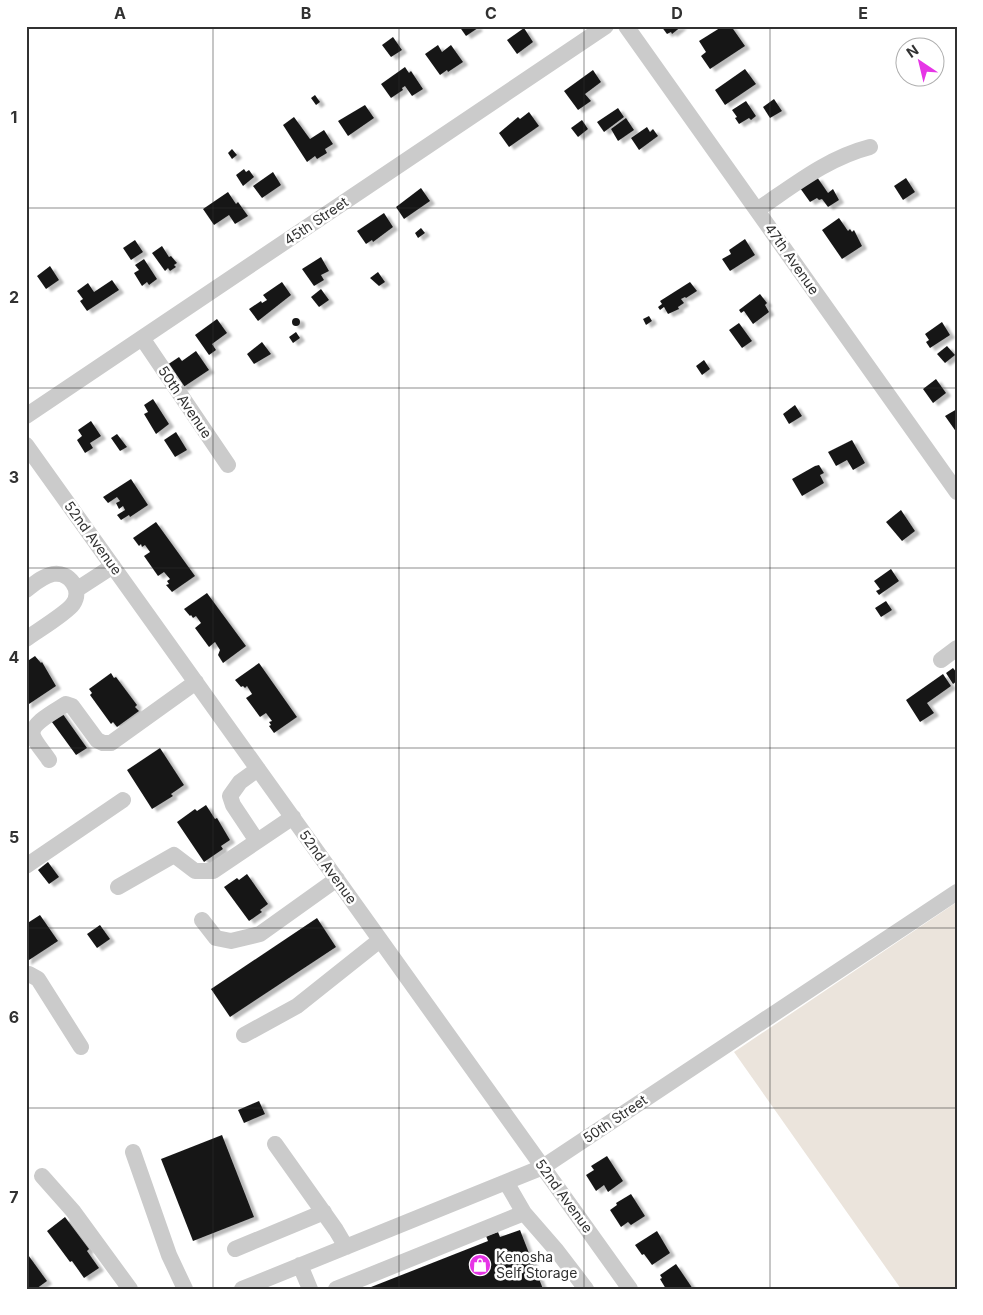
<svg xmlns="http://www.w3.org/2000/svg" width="983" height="1315" font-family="Inter,sans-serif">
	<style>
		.green { fill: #ebe4dc }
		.building { fill: #181818; filter: url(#shadow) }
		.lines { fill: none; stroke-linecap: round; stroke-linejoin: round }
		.minor { stroke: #cbcbcb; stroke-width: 16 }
		.grid { fill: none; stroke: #313131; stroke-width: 1; stroke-opacity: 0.55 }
		.labels { text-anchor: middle; stroke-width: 5; stroke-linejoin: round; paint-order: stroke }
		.street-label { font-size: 14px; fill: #313131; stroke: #fff }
		.poi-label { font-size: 14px; fill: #313131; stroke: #fff; text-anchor: start }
		.neatline { fill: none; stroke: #313131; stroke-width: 2 }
		.grid-label { font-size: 16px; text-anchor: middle; font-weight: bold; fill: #313131 }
	</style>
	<defs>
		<filter id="shadow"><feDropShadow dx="5" dy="3" stdDeviation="1" flood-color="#0004"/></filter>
	</defs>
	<rect width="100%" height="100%" fill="#fff"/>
	<path class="green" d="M957,902v387h-56l-167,-237z"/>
	<path class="building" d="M459,26h17l2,2 -12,8z
		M661,26h21l-10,8 -1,-2 -4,2z
		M723,26h8l14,20 -35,23 -9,-13 5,-4 -7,-11z
		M524,28l9,14 -16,12 -10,-14z
		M393,37l9,13 -11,7 -9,-12z
		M438,45l4,7 9,-7 12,17 -15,10 -1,-2 -7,5 -15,-21z
		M405,67l4,6 2,-2 12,18 -11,7 -7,-10 -3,2 1,2 -12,8 -10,-14z
		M745,69l11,15 -31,21 -10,-15z
		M593,70l8,12 -16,12 6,7 -13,9 -14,-19z
		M315,95l5,7 -4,3 -5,-7z
		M774,99l8,12 -12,7 -7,-11z
		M746,101l10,15 -5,4 -2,-2 -10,6 -4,-6 2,-1 -5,-7z
		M365,105l9,13 -26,18 -10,-15z
		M618,108l6,9 -20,15 -7,-10z
		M529,112l10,14 -30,21 -10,-14 19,-16 2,2z
		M294,117l16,22 14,-9 9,14 -8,5 2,4 -10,6 -2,-3 -8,6 -24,-37z
		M626,118l8,12 -16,11 -7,-12z
		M582,120l6,9 -10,8 -7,-9z
		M647,127l3,5 3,-3 5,7 -19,14 -8,-12z
		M232,149l5,6 -5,4 -4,-6z
		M244,169l2,3 3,-2 5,7 -11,9 -7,-11z
		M273,172l8,13 -19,13 -9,-12z
		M817,177l11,16 5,-4 6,11 -11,7 -6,-8 -3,1 -2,-2 -7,4 -10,-14z
		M906,178l9,14 -12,8 -9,-14z
		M421,188l9,13 -26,18 -8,-12z
		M228,192l8,12 2,-2 10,14 -13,8 -6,-9 -15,10 -11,-16z
		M384,213l9,14 -20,15 -1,-2 -6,4 -9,-13z
		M839,218l9,13 2,-2 2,3 2,-2 8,16 -20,13 -20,-29z
		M421,228l4,5 -7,5 -3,-5z
		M745,239l10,16 -25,16 -8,-12 9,-5 -2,-4z
		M135,240l8,12 -12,8 -8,-12z
		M162,246l7,11 2,-1 6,7 -3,2 2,2 -6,4 -2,-3 -3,3 -13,-18z
		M321,257l8,14 -8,4 3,5 -10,6 -12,-17z
		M144,259l13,20 -8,6 -2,-3 -5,4 -8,-13 5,-3 -4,-5z
		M50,266l9,14 -13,9 -9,-13z
		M378,272l7,10 -6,4 -9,-8z
		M112,280l7,10 -32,21 -7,-10 3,-2 -6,-8 11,-8 6,9z
		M282,282l9,13 -33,26 -9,-12 12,-8 1,2 5,-3 -4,-5z
		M690,282l7,9 -11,7 -1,-1 -4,2 3,4 -6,4 1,2 -11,5 -4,-7 -4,3 -2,-3 4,-3 -2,-3z
		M321,289l8,11 -10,7 -8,-10z
		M760,294l7,9 -2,2 4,7 -16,12 -9,-13 -3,2 -2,-3z
		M649,316l3,5 -6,4 -3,-6z
		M292 322a4 4 0 1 1 8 0a4 4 0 1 1-8 0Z
		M217,319l10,14 -15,11 4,6 -7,5 -14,-20z
		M942,322l8,13 -20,13 -4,-6 3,-2 -4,-6z
		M739,323l13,18 -10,7 -13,-18z
		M296,332l4,6 -7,5 -4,-6z
		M262,342l9,12 -17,10 -7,-10z
		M947,346l8,9 -10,8 -8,-9z
		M196,351l13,19 -27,18 -15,-23 12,-8 3,4z
		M704,360l6,9 -8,6 -6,-9z
		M936,379l10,14 -13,10 -10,-14z
		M153,399l16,25 -13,10 -12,-20 4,-2 -4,-7z
		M795,405l7,11 -13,8 -6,-10z
		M957,409v24l-12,-17z
		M91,421l10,15 -11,7 3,5 -8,5 -8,-13 5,-4 -4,-6z
		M176,432l11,18 -12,7 -11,-17z
		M117,434l10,13 -7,4 -9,-13z
		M852,440l13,23 -12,7 -6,-10 -11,6 -8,-14z
		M819,465l5,8 -4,2 4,8 -22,13 -10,-17 23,-13z
		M131,479l17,26 -18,12 -1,-2 -8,5 -4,-5 8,-5 -2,-4 -4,3 -3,-6 4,-2 -3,-4 -9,6 -5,-6z
		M901,510l14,21 -13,10 -16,-19z
		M156,522l39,54 -23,16 -6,-7 3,-1 -2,-3 3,-2 -6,-7 -6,4 -14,-20 6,-4 -5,-7 -3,2 -1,-3 -2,2 -6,-8z
		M891,569l8,12 -20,14 -3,-4 4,-2 -6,-8z
		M207,593l39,53 -23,17 -5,-8 2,-5 -5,-8 -6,5 -14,-19 6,-5 -5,-7 -3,2 -2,-3 -1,1 -6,-7z
		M886,601l6,9 -11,7 -6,-9z
		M35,656l6,7 1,-1 14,24 -30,20v-44z
		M259,663l38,54 -23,16 -5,-7 2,-1 -2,-3 3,-1 -6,-8 -6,4 -14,-19 6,-4 -5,-8 -2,2 -2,-2 -2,1 -6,-7z
		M953,668l4,5v8l-4,3 -7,-11z
		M111,673l3,5 2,-1 21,28 -2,2 4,4 -22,16 -4,-5 -2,2 -21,-29 2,-2 -3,-4z
		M943,674l8,12 -24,17 7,10 -14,9 -14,-22z
		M60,710l27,38 -11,7 -27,-37z
		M160,748l24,37 -13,9 2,2 -21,13 -25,-39z
		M206,805l9,14 2,-1 13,22 -9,6 2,3 -19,13 -27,-40 18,-13 2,2z
		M48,862l11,15 -10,7 -11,-14z
		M247,874l21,30 -8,6 2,2 -13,9 -25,-34 13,-9 2,2z
		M40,915l18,26 -32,21v-38z
		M317,918l19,29 -106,70 -19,-28z
		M100,925l10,14 -13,9 -10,-14z
		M259,1101l6,13 -21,9 -6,-13z
		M222,1135l32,82 -61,24 -32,-82z
		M607,1156l16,25 -15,11 -4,-7 -8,6 -10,-16 8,-5 -3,-4z
		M631,1194l14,22 -14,9 -3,-3 -7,5 -11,-17 7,-5 -1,-2z
		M65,1217l24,32 -2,2 12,17 -15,10 -12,-17 -2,1 -23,-31z
		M520,1230l23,59h-177l122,-48 -2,-5 12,-4 2,5z
		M657,1231l13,22 -18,12 -8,-11 -2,1 -7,-10z
		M26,1252l21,29 -11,8h-10z
		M676,1264l17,25h-27l-6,-10 2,-1 -2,-3z"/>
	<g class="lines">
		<path class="minor" d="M626,26l331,466
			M757,210c36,-24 70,-52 113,-63
			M142,338l86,127
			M26,416l580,-390
			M26,445l604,844
			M26,590c8,-6 17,-14 27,-16 16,-3 30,16 20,30 -6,9 -36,27 -47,35
			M76,590l37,-24
			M941,660l16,-12
			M49,760c-5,-8 -13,-16 -16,-24 -4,-12 24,-26 33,-32l6,2 25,34 6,3h8l85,-61
			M257,841l-24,-36 -3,-9 10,-14 18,-13
			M26,866l97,-66
			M118,887l56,-32 21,16h18l80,-54
			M202,920l14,18 15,3 29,-7 77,-55
			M26,974h3l9,5 43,68
			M244,1035l53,-29 83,-66
			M275,1144l61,86 10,17
			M133,1152l36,103 16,34
			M42,1176l31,35 57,78
			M506,1182l18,31 33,38 29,38
			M235,1249l89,-37
			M300,1265l10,24
			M242,1289l301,-122 414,-275
			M336,1289l188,-76"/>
	</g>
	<path class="grid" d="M213,26v1263M399,26v1263M584,26v1263M770,26v1263M26,208h931M26,388h931M26,568h931M26,748h931M26,928h931M26,1108h931"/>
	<defs>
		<g id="shop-disc" transform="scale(1.125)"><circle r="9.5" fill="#e635e6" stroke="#fff"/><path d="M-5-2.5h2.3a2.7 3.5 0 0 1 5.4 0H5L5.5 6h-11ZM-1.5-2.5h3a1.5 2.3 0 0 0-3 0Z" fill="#fff"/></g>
	</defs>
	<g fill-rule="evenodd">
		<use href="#shop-disc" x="480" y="1265"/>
	</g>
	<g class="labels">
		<g class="street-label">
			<text transform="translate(316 221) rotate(-34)" y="5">45th Street</text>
			<text transform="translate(792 259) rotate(55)" y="5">47th Avenue</text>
			<text transform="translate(185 402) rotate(56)" y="5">50th Avenue</text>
			<text transform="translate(93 538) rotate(54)" y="5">52nd Avenue</text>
			<text transform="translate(328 867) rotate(54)" y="5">52nd Avenue</text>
			<text transform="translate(615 1119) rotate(-34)" y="5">50th Street</text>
			<text transform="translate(564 1196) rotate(54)" y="5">52nd Avenue</text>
		</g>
		<g class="poi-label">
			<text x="496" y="1262">Kenosha<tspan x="496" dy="16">Self Storage</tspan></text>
		</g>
	</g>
	<rect width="983" height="1315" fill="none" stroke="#ffffff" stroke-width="55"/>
	<g transform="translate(920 62) rotate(325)"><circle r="24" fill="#ffffff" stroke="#adadad"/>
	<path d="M0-4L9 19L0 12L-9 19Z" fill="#e635e6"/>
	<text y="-8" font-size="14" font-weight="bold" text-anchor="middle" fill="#313131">N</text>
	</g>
	<rect x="28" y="28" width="928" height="1260" class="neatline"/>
	<g class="grid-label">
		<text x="120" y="19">A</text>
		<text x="306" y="19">B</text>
		<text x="491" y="19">C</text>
		<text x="677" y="19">D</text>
		<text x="863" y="19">E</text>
		<text x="14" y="123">1</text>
		<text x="14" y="303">2</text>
		<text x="14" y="483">3</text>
		<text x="14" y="663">4</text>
		<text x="14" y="843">5</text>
		<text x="14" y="1023">6</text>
		<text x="14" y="1203">7</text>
	</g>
</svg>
